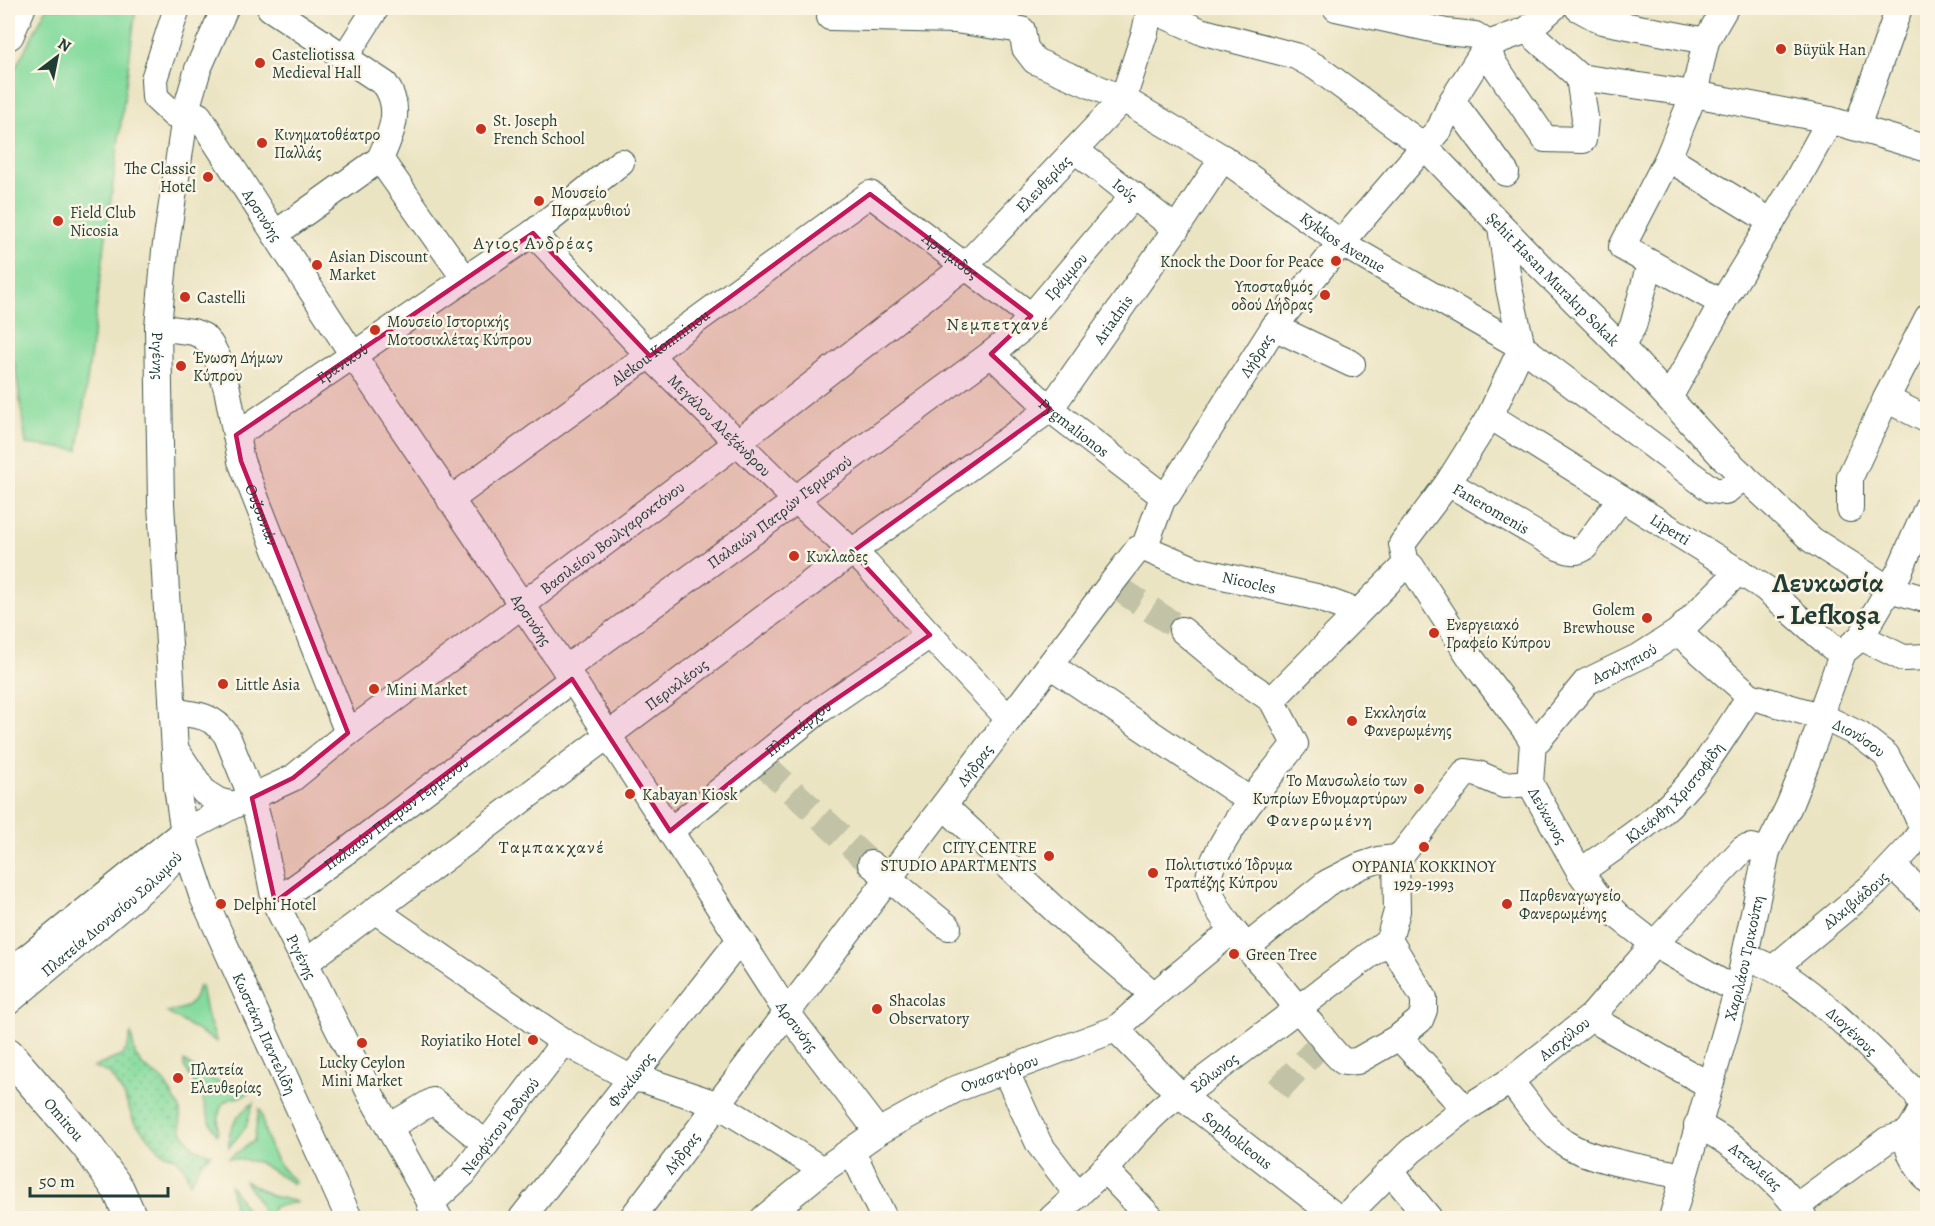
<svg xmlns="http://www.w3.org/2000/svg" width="1935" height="1226" font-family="Alegreya,serif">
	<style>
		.grass { fill: #85db9e; stroke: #528c69; stroke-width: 1.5 }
		.park { fill: url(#park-dots); stroke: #528c69; stroke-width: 1.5 }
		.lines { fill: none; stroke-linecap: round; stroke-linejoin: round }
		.minor-tunnel { stroke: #c2c3a6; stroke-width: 26; stroke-dasharray: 26 13; stroke-linecap: butt }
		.minor-casing { stroke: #3e5649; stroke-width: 28 }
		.major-casing { stroke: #3e5649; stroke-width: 34 }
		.minor { stroke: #fff; stroke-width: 26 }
		.major { stroke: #fff; stroke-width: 32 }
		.marked { fill: #c2185b; fill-opacity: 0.2; stroke: #c2185b; stroke-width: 4.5; stroke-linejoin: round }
		.poi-dot { fill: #c8321e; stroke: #fcf5e5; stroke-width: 2 }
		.labels { text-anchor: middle; stroke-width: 5; stroke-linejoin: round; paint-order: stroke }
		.poi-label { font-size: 16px; fill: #1f3d34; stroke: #fcf5e5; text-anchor: start }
		.street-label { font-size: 16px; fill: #1f3d34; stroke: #fcf5e5 }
		.neighbourhood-label { font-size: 18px; letter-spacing: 1.5px; fill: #1f3d34; stroke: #fcf5e5 }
		.town-label { font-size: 28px; font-weight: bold; fill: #1f3d34; stroke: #fcf5e5 }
	</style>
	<defs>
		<pattern id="park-dots" width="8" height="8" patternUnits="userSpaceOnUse" patternTransform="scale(1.5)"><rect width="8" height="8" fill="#85db9e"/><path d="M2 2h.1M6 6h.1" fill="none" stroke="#6cb382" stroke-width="1.8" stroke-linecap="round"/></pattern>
	</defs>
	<rect width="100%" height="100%" fill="#fcf5e5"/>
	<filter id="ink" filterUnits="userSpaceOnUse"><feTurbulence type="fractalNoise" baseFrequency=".0167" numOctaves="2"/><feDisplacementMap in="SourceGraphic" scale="12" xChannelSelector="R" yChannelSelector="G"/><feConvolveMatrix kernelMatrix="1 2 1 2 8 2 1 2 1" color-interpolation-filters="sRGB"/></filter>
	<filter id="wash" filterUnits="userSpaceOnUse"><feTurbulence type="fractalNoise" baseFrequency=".008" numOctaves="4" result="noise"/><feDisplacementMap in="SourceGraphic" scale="24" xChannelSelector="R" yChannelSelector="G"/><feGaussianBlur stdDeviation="1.35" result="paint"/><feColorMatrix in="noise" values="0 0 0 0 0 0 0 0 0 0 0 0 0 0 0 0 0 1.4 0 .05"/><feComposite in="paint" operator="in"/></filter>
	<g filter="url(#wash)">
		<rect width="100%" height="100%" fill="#ebe4c3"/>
		<path class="grass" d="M47,8h89l-58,442 -52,-6 -11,-80 -7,-3v-279z
			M199,986h2l5,27 11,29 -51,-30c21,-3 26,-4 33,-26z
			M184,1061l25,17 40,15c-5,4 -12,4 -19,6 -15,5 -10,24 -13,36l-7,-13 -9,-28 -17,-28z
			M253,1103l-7,24 -17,20c-2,-19 10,-34 24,-44z
			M259,1109l2,2c3,24 13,55 34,70l-1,3 -36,-22 -29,-4 25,-17z
			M244,1180l28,16 26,6 -25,5 -3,11h-5l-6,-16z
			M230,1184l21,34h-15z"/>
		<path class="park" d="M131,1033l4,22 9,12 18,12 18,29 1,22 13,18 17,6 -10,9 -11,20 -6,-16 -8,-9 -13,-5 -29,-31 -10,-27 -15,-22 -15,-6 27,-11 6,-7z"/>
	</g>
	<g filter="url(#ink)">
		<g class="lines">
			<path class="minor-tunnel" d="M1118,588l64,42
				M764,765l107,99
				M1278,1090l40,-43"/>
			<g class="minor-casing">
				<g id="minor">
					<path d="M177,8l-23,71 1,18 19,18 11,4"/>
					<path id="s1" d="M225,8l-27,61 -12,41 -21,141 -7,76 3,176 16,284 9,60 16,48 147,323"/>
					<path d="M270,8l115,76c18,25 6,50 -5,75"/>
					<path id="s2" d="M1148,8l52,23 96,25 20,11 109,80 115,119 89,89 92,100 91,85 77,49 39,11"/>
					<path d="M1336,8l110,24 29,3 13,9"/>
					<path d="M1578,8l24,13 104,20"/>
					<path id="s3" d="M830,17l125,3 67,10 3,18 10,13 88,38 100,59 118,85 181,104 190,143 13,2 19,-16"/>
					<path d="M1527,30l52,47 115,17 136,26 98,29"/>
					<path d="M1488,44l4,17 53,78 38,1 2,-22 -6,-41"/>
					<path d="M345,57l31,-49"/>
					<path d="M1452,101l54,72"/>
					<path id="s4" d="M186,110l13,6 154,239 219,324 216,335 90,118"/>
					<path d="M1857,127l42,-119"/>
					<path id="s5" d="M1075,150l101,79"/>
					<path d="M1668,158l104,64"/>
					<path d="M380,159l85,120"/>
					<path d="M1501,226l8,62 13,59"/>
					<path id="s6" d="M533,233l117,123 145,143 72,66 63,70 79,84"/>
					<path d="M275,234l105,-75"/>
					<path d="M1722,303l-100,-56 46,-89 26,-64 12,-53 19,-33"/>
					<path id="s7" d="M158,327l35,5 10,4 7,8 7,13 10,32 14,72 107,272"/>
					<path d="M1274,327l78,37"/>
					<path d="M1621,347l12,-21 17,-62"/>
					<path id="s8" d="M991,354l59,55 109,84 2,4"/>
					<path d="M1669,398l53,-95 74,-121 34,-62"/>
					<path d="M1886,399l42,21"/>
					<path id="s9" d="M1490,416l275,172 67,59 11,5"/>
					<path id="s10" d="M236,435l297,-202 88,-71"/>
					<path id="s11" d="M1448,483l110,64c11,4 18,7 27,0l36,-49"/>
					<path id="s12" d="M1161,497l7,-3 106,-167 67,-84 99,-115 12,-27 36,-57 39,-14 26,-22"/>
					<path id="s13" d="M450,500l420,-306 161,122"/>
					<path d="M1850,509v-32l36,-78 42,-82"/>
					<path id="s14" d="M1144,548l52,22 120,27 41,15"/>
					<path id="s15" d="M1406,564l5,2 59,91 57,75 6,10 -3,41 50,89 16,22 22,22 36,28 67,38 17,6"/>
					<path d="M1406,564l-4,-20 46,-61 42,-67 32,-69"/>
					<path d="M1182,630l59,49 31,21 23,44c-20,26 -92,110 -86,142 5,29 43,66 62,89 16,20 32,40 49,60 7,9 15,20 24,27l13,-1 42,-24 21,-17 4,-10v-12l-35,-58 8,-29 -1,-53"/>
					<path id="s16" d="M1678,632l72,64 73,21 37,18 26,20 22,40 15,34"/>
					<path d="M1861,637l42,21 25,-1"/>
					<path d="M1050,665l201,136"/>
					<path id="s17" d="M565,669l220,-160 10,-10 196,-145 28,-23 115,-136"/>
					<path d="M1272,700l134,-136"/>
					<path id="s18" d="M173,712c22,2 41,3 54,24l25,62 9,33 14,71 97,195 67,121"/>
					<path id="s19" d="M1533,742l6,-3 47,-57 56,-27 36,-23 61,-61"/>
					<path d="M176,750l28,42 14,9 16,4"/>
					<path d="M944,806l123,115 87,74"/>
					<path id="s20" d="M670,831l150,-121 110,-75"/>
					<path d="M871,864l77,63"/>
					<path d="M1893,866l35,33"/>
					<path id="s21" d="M1580,872c26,-19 54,-36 78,-57 39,-32 65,-78 92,-119"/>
					<path id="s22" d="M275,902l73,-52 224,-171"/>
					<path d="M376,911l188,131 68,37 13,1 74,25 104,65"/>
					<path d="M1247,947l80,-64 33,-17 18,-6 18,-2 7,-5 63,-81 12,2 26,11 26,-2"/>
					<path id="s23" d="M1744,958c51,7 134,99 173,136l5,14c-3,9 -8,15 -12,22 -8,18 7,36 18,50"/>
					<path id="s24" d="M305,963l547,-411 198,-143 126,-180 47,-71"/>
					<path id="s25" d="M1774,968l103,-86 32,-34 19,-25"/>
					<path id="s26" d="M8,973l175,-141 51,-27 59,-27 55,-45 146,-107 243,-183 227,-176 159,-168 22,-67 5,-24"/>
					<path id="s27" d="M8,1002l146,-122 30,-32"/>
					<path d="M1592,1016l11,9 106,60"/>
					<path id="s28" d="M1116,1029l63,65 159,124"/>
					<path d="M1399,1037l66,72"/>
					<path d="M1005,1070l34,74 39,51"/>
					<path d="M1510,1081c16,19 35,50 56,63 27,17 84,25 117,32"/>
					<path id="s29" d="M1697,1125c35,16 88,61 107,93"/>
					<path d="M389,1127l44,-26 53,43"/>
					<path d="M852,1151l32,67"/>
					<path d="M1104,1169l47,49"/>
					<path d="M1390,1171l39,47"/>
					<path id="s30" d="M430,1204l33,-30 101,-132"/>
					<path d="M1797,1206l90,-66 22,-7"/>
					<path id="s31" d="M522,1218l217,-277"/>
					<path id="s32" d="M632,1218l479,-634 27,-35 6,-1 18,-48 -1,-3"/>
					<path id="s33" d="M764,1218l59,-48 55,-38 78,-43 160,-60 38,-34 78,-64"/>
					<path id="s34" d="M1052,1218c18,-16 36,-33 54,-50 21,-23 55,-68 84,-78l199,-150"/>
					<path id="s35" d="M1344,1218l67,-67 54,-42 45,-28 82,-65 62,-72 89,-95 9,-2 15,4"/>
					<path id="s36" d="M1672,1218l66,-230 29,-137 22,-45 16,-40 18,-49 2,-15 18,-50 18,-15 38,-65 29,-66"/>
				</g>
			</g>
			<g class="major-casing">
				<g id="major">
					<path d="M8,34l11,-26"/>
					<path id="s37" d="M8,1054l78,90 32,45 13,29"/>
				</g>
			</g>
			<use href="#minor" class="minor"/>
			<use href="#major" class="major"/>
		</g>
	</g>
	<path class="marked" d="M870,194l161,122 -40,38 59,55 -198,143 78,83 -110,75 -150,121 -98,-152 -297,223 -23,-104 41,-20 55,-45 -107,-272 -5,-26 297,-202 117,123z"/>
	<g class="poi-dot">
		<circle cx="1781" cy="49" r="6"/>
		<circle cx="260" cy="63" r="6"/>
		<circle cx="481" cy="129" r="6"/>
		<circle cx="262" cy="143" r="6"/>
		<circle cx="208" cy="177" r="6"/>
		<circle cx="539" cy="201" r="6"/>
		<circle cx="58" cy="221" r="6"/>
		<circle cx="1336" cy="261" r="6"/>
		<circle cx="317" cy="265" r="6"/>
		<circle cx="1325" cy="295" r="6"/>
		<circle cx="185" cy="297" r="6"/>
		<circle cx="375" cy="330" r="6"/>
		<circle cx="181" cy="366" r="6"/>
		<circle cx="794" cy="556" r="6"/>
		<circle cx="1647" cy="618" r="6"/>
		<circle cx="1434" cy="633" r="6"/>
		<circle cx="223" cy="684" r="6"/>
		<circle cx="374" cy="689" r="6"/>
		<circle cx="1352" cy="721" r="6"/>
		<circle cx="1419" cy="789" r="6"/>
		<circle cx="630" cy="794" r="6"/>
		<circle cx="1424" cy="847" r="6"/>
		<circle cx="1049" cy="856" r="6"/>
		<circle cx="1153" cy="873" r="6"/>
		<circle cx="221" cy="904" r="6"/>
		<circle cx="1507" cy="904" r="6"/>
		<circle cx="1234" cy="954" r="6"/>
		<circle cx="877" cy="1009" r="6"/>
		<circle cx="533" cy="1040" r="6"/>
		<circle cx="362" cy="1043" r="6"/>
		<circle cx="178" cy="1078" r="6"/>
	</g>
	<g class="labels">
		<g class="poi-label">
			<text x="1793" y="55">Büyük Han</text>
			<text x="272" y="60">Casteliotissa<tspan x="272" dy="18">Medieval Hall</tspan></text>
			<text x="493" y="126">St. Joseph<tspan x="493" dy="18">French School</tspan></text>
			<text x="274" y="140">Κινηματοθέατρο<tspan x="274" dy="18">Παλλάς</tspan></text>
			<text x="196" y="174" text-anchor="end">The Classic<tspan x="196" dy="18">Hotel</tspan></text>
			<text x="551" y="198">Μουσείο<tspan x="551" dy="18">Παραμυθιού</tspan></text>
			<text x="70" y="218">Field Club<tspan x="70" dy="18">Nicosia</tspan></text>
			<text x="329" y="262">Asian Discount<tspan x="329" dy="18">Market</tspan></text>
			<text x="1324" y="267" text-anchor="end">Knock the Door for Peace</text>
			<text x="1313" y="292" text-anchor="end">Υποσταθμός<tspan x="1313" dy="18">οδού Λήδρας</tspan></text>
			<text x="197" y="303">Castelli</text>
			<text x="387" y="327">Μουσείο Ιστορικής<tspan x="387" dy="18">Μοτοσικλέτας Κύπρου</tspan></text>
			<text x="193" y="363">Ένωση Δήμων<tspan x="193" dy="18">Κύπρου</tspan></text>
			<text x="806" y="562">Κυκλαδες</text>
			<text x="1635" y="615" text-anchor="end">Golem<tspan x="1635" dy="18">Brewhouse</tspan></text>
			<text x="1446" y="630">Ενεργειακό<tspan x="1446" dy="18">Γραφείο Κύπρου</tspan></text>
			<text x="235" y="690">Little Asia</text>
			<text x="386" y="695">Mini Market</text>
			<text x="1364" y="718">Εκκλησία<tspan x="1364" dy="18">Φανερωμένης</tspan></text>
			<text x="1407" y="786" text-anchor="end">Το Μαυσωλείο των<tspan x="1407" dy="18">Κυπρίων Εθνομαρτύρων</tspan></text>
			<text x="642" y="800">Kabayan Kiosk</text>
			<text x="1037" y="853" text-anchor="end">CITY CENTRE<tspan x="1037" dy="18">STUDIO APARTMENTS</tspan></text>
			<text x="1165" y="870">Πολιτιστικό Ίδρυμα<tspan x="1165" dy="18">Τραπέζης Κύπρου</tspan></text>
			<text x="1424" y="872" text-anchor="middle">ΟΥΡΑΝΙΑ ΚΟΚΚΙΝΟΥ<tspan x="1424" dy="18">1929-1993</tspan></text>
			<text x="1519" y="901">Παρθεναγωγείο<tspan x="1519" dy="18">Φανερωμένης</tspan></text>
			<text x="233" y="910">Delphi Hotel</text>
			<text x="1246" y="960">Green Tree</text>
			<text x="889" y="1006">Shacolas<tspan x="889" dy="18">Observatory</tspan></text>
			<text x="521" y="1046" text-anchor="end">Royiatiko Hotel</text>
			<text x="362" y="1068" text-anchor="middle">Lucky Ceylon<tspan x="362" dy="18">Mini Market</tspan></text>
			<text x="190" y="1075">Πλατεία<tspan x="190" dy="18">Ελευθερίας</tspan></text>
		</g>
		<g class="street-label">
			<text dy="6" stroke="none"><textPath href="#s26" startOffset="1306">Ελευθερίας</textPath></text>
			<text dy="6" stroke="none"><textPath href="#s5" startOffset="64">Ιούς</textPath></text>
			<text dy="6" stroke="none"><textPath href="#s4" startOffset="132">Αρσινόης</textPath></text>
			<text dy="6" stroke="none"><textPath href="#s3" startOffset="586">Kykkos Avenue</textPath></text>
			<text dy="6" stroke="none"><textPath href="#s13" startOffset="621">Αρτέμιδος</textPath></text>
			<text dy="6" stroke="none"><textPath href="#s17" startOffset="638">Γράμμου</textPath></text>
			<text dy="6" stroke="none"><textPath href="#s2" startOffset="498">Şehit Hasan Murakıp Sokak</textPath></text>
			<text dy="6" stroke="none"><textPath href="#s24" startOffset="1038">Ariadnis</textPath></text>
			<text dy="6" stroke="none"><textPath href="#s13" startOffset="260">Alekou Komninou</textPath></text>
			<text dy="6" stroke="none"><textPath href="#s1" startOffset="357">Ριγένης</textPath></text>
			<text dy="6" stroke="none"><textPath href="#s12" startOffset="172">Λήδρας</textPath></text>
			<text dy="6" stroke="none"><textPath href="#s10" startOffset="128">Γρανικού</textPath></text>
			<text dy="6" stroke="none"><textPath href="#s6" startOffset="268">Μεγάλου Αλεξάνδρου</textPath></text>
			<text dy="6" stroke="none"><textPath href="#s8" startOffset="111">Pygmalionos</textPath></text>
			<text dy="6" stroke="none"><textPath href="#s11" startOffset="50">Faneromenis</textPath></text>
			<text dy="6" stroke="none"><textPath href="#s17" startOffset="266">Παλαιών Πατρών Γερμανού</textPath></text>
			<text dy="6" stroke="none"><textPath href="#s7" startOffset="236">Ουζουνιάν</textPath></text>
			<text dy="6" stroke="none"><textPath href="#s9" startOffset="213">Liperti</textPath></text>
			<text dy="6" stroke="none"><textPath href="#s26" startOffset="747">Βασιλείου Βουλγαροκτόνου</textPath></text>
			<text dy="6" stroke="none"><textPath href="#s14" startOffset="111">Nicocles</textPath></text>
			<text dy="6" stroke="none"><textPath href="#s4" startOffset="618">Αρσινόης</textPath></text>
			<text dy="6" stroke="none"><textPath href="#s19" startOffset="123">Ασκληπιού</textPath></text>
			<text dy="6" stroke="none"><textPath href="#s24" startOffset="464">Περικλέους</textPath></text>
			<text dy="6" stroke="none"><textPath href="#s20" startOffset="164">Πλουτάρχου</textPath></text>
			<text dy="6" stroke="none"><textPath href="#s16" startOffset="214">Διονύσου</textPath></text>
			<text dy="6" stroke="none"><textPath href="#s32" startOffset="568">Λήδρας</textPath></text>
			<text dy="6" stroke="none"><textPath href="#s21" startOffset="124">Κλεάνθη Χριστοφίδη</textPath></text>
			<text dy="6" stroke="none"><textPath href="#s22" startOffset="150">Παλαιών Πατρών Γερμανού</textPath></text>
			<text dy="6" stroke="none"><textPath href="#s15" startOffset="298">Λεύκωνος</textPath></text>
			<text dy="6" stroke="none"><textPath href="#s25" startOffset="106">Αλκιβιάδους</textPath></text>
			<text dy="6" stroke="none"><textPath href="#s27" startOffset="136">Πλατεία Διονυσίου Σολωμού</textPath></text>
			<text dy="6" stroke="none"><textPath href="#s18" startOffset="296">Ριγένης</textPath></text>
			<text dy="6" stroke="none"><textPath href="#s36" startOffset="270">Χαριλάου Τρικούπη</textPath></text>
			<text dy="6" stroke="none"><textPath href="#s4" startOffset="1104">Αρσινόης</textPath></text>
			<text dy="6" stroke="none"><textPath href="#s23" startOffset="132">Διογένους</textPath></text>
			<text dy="6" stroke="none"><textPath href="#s1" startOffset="1052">Kωστάκη Παντελίδη</textPath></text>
			<text dy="6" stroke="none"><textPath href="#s35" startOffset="285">Αισχύλου</textPath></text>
			<text dy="6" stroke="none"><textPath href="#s34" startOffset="219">Σόλωνος</textPath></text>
			<text dy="6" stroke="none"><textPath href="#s33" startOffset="278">Ονασαγόρου</textPath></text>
			<text dy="6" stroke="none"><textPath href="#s31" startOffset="176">Φωκίωνος</textPath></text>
			<text dy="6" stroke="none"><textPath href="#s37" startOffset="86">Omirou</textPath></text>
			<text dy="6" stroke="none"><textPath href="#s30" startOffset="105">Νεοφύτου Ροδινού</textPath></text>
			<text dy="6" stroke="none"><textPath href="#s28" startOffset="165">Sophokleous</textPath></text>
			<text dy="6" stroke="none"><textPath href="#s32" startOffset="82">Λήδρας</textPath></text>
			<text dy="6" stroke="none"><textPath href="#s29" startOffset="72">Ατταλείας</textPath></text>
		</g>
		<g class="neighbourhood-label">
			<text x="534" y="249">Αγιος Ανδρέας</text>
			<text x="998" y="330">Νεμπετχανέ</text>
			<text x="1320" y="826">Φανερωμένη</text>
			<text x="552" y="853">Ταμπακχανέ</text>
		</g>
		<g class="town-label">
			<text x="1828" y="592">Λευκωσία<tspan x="1828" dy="32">- Lefkoşa</tspan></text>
		</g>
	</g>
	<rect width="1935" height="1226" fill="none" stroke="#fcf5e5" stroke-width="30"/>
	<g transform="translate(57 57) rotate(32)" stroke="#fcf5e5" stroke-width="4.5" paint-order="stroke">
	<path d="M0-4.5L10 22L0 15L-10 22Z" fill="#1f3d34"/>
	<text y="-9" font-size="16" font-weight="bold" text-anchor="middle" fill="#1f3d34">N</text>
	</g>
	<path d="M30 1187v9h138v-9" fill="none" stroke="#1f3d34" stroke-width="3"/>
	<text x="39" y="1187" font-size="18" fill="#1f3d34" stroke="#fcf5e5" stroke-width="4.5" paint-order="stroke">50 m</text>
</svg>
